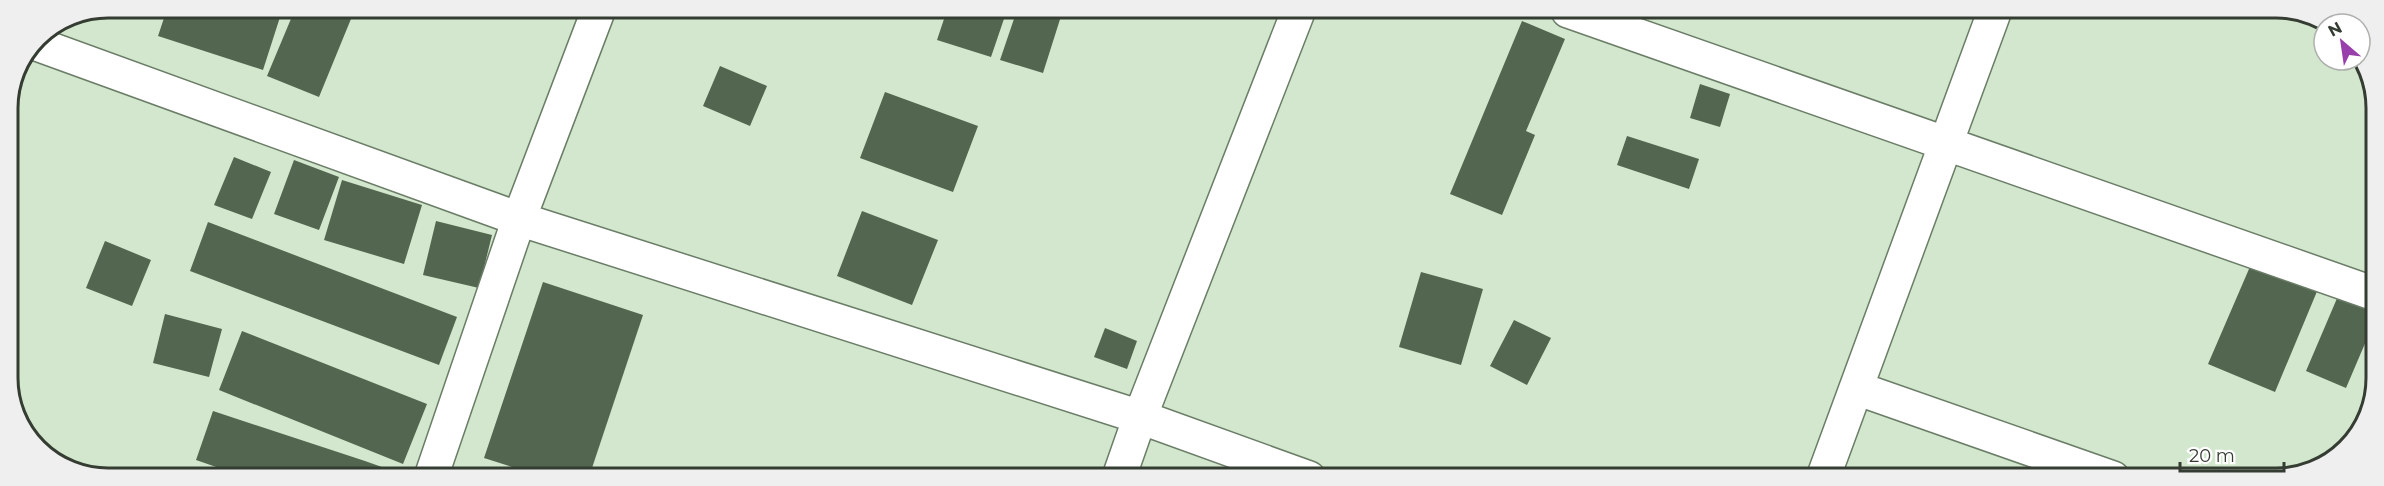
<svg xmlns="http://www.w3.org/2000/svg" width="2384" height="486" font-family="Montserrat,sans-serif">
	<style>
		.building { fill: #53664f }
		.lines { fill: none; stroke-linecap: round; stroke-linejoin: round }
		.minor-casing { stroke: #6a7d66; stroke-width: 36 }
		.minor { stroke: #fff; stroke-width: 33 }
		.rim { fill: none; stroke: #353d33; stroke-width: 3 }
	</style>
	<rect width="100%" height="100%" fill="#d2e7cd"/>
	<path class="building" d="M946,13h60l-15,44 -54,-17z
		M1016,13h46l-19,60 -43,-13z
		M281,14l-18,56 -105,-34 7,-21z
		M293,14h60l-34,83 -52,-21z
		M1522,21l43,18 -39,92 9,4 -33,80 -52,-21z
		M720,66l47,20 -17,40 -47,-20z
		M1700,84l30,10 -10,33 -30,-9z
		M885,92l93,34 -25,66 -93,-34z
		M1627,136l72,23 -10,30 -72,-24z
		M234,157l37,15 -19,47 -38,-14z
		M294,160l45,17 -20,53 -45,-16z
		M342,180l80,25 -18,59 -80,-24z
		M862,211l76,29 -26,65 -75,-29z
		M436,221l56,14 -13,53 -56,-13z
		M208,222l249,95 -18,48 -249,-94z
		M105,241l46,19 -19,46 -46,-18z
		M2252,262l66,27 -43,103 -67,-28z
		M1421,272l62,17 -22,76 -62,-18z
		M543,282l100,33 -54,162h-46l-59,-19z
		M2338,296l37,16v8l-29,68 -40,-17z
		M165,314l57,15 -13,48 -56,-14z
		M1514,320l37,18 -24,47 -37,-19z
		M1105,328l32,13 -10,28 -33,-12z
		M242,331l185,73 -24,60 -184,-74z
		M213,411l152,50 45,16h-165l-49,-17z"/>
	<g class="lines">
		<g class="minor-casing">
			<path id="minor" d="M1568,11l807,283
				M34,43l485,176 621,198 169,61
				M1856,388l257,90
				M431,477l88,-258 78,-205
				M1119,477l21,-60 158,-405
				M1823,478l172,-468"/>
		</g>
		<use href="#minor" class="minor"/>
	</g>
	<path d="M0 0H2384V486H0ZM108 18H2276A90 90 0 0 1 2366 108V378A90 90 0 0 1 2276 468H108A90 90 0 0 1 18 378V108A90 90 0 0 1 108 18Z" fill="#efefef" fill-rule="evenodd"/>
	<path class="rim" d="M108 18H2276A90 90 0 0 1 2366 108V378A90 90 0 0 1 2276 468H108A90 90 0 0 1 18 378V108A90 90 0 0 1 108 18Z"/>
	<g transform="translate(2342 42) rotate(331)"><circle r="28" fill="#ffffff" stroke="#aeb1ad" stroke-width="1.5"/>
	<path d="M0-4.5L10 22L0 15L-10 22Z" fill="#983fab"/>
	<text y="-9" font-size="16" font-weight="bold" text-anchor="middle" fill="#353d33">N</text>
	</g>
	<path d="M2180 462v9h104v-9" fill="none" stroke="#353d33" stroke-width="3"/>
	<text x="2189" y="462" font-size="18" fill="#353d33" stroke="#ffffff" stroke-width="4.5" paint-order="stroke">20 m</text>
</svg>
